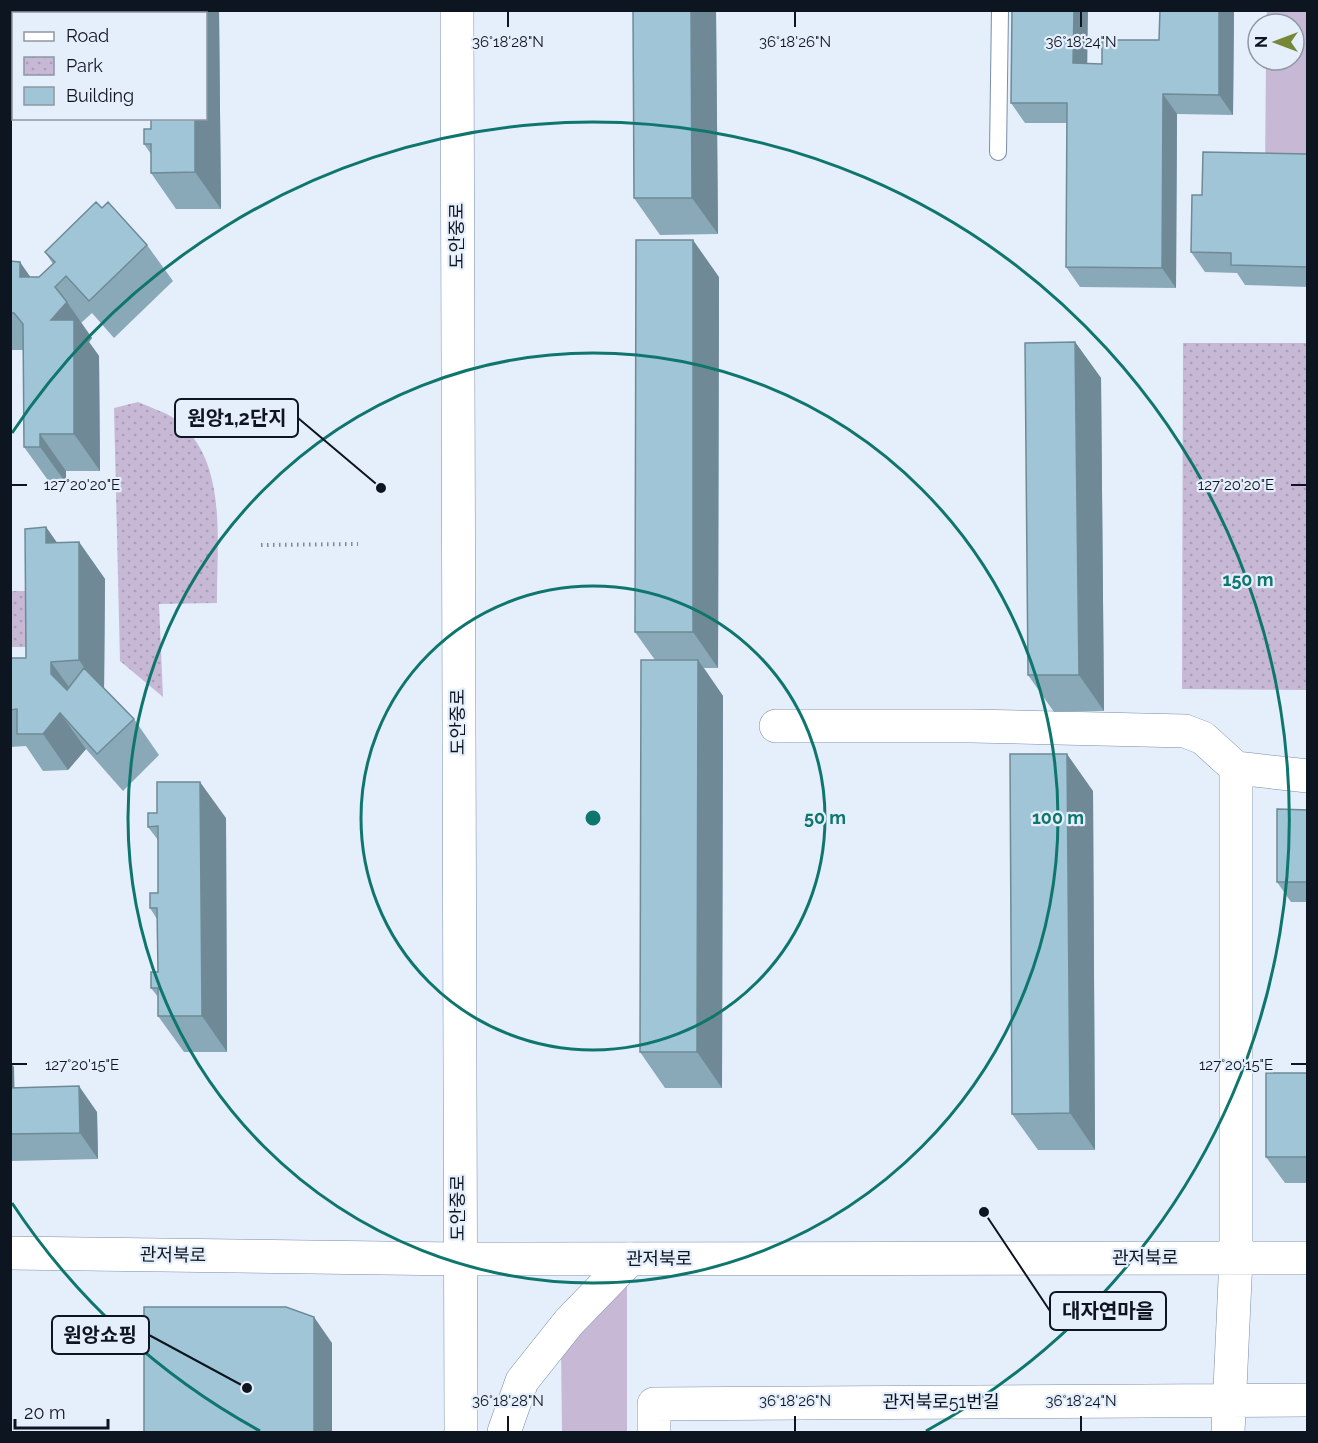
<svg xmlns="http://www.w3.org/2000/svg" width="1318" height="1443" font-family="Raleway,'Noto Sans KR',sans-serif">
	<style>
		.green { fill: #c7b9d5 }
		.park { fill: url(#park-dots) }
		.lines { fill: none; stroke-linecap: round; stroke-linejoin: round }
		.lane-casing { stroke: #798eaa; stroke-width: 18 }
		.street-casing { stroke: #798eaa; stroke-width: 34 }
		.secondary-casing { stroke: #798eaa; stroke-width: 34 }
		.path { stroke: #808895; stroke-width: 4; stroke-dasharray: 1.5 4.5; stroke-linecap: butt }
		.lane { stroke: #fff; stroke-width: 16 }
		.street { stroke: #fff; stroke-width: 33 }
		.secondary { stroke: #fff; stroke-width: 33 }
		.wall { fill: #89a9b9 }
		.shaded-wall { fill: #6f8a96 }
		.building { fill: #9fc5d7; stroke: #6f8a96; stroke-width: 1.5 }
		.ticks { fill: none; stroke: #0d1520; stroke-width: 2 }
		.ring { fill: none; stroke: #0f766e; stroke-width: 3 }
		.labels { text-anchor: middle; stroke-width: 4.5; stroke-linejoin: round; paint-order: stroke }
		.street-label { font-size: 18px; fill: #0d1520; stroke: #e5eefb }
		.ticks-label { font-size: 15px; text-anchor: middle; fill: #0d1520; stroke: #e5eefb; stroke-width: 4.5; stroke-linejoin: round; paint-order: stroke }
		.centre { fill: #0f766e; stroke: #e5eefb; stroke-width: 3 }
		.ring-label { font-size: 18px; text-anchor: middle; font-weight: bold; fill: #0f766e; stroke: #e5eefb; stroke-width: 4.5; stroke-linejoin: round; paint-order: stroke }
		.leader { fill: none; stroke: #0d1520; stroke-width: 2 }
		.callout-dot { fill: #0d1520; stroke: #e5eefb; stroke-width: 2 }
		.callout { fill: #e5eefb; stroke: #0d1520; stroke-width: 2 }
		.callout-label { font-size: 20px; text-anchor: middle; font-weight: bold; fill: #0d1520 }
	</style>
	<defs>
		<pattern id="park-dots" width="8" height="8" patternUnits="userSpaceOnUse" patternTransform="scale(1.5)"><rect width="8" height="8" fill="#c7b9d5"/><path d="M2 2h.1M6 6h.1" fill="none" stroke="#aa9eb7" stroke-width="1.8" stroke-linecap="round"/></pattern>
	</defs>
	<rect width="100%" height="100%" fill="#e5eefb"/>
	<path class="green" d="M1267,11h40v163l-42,-1 1,-113h28v-36h-28z
		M627,1285v147h-65l-1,-82z"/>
	<path class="park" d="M1183,343h124v347l-125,-1z
		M138,402c11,5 24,9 34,15 58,40 44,125 45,186l-58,1 4,93 -43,-36 -6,-253z
		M11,591h32l-3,56h-29z"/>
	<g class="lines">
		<g class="lane-casing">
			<path id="lane" d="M998,152l2,-142"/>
		</g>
		<g class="street-casing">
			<path id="street" d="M776,726h196l213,5 18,7 33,30 72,8
				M10,1253l448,6 850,-1
				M654,1432v-28l654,-4
				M1228,1432l8,-174v-490"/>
		</g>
		<g class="secondary-casing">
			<path id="secondary" d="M457,10l4,1422
				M504,1432l18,-51 47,-59 61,-63"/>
		</g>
		<path class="path" d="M261,545l97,-1"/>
		<use href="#lane" class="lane"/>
		<use href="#street" class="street"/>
		<use href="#secondary" class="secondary"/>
	</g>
	<path class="wall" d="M151,10h68l2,199h-45l-25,-36v-19l-7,-10 7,-15z
		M633,10h83l2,224 -58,1 -26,-37z
		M1234,10l-1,105 -56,-1 -1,174 -96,-1 -14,-20 1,-144h-42l-14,-20 76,-39h15z
		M1308,154v133l-63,-2 -8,-12 -32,-1 -14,-20 11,-57z
		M102,208l45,37 26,36 -59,57 -22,-25 -11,10 11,15 -3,4 10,14 1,115h-34v12h-16l-26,-36 -1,-97h-13v-89l21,16h8l14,-13 -8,-12z
		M719,277l-1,391h-14l19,28 -1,392h-57l-25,-36 15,-392 -20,-28z
		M1075,342l26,36 3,333 -50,1 -26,-37z
		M46,527l11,16 22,-1 26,37 -1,110 30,30 25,36 -36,36 -37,-42 -18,21 -25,1 -17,-25 -16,1v-89h16z
		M1093,791l2,359h-57l-26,-36z
		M1308,810v92h-17l-14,-20z
		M226,818l1,234h-43l-26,-36v-19l-7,-9 7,-16 -1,-53 -7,-11 8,-15v-53l-10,-13z
		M10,1062l4,5v21l83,24 1,47 -87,2v4h-1z
		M1308,1073v110h-23l-19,-26z"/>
	<path class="shaded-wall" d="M194,10h25l2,199 -26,-37v-54h11v-104h-12z
		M691,10h25l2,224 -26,-36z
		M1074,10h14l-1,73 -14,-20z
		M1219,10h15l-1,105 -14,-20z
		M1163,94l14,20 -1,174 -14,-20z
		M693,240l26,37 -1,391 -25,-36z
		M20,262l25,36 -25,-21z
		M67,302l25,36 -3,4 10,14 1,115 -26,-37 -23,-114z
		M1075,342l26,36 3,333 -25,-36z
		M40,434l26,37v12l-26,-36z
		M46,527l26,37 -26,-21z
		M79,542l26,37 -1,118 -25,-37z
		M698,660l25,36 -1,392 -25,-36z
		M51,662l26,36v12l-26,-36z
		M60,713l26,36 -18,21 -25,-36z
		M1067,754l26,37 2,359 -25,-37z
		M200,782l26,36 1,234 -25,-36z
		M10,1062l4,5 1,47 -5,-6z
		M79,1086l18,26 1,47 -18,-26z
		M314,1317l18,26v89h-18z"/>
	<path class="building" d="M151,10h43v4h-43z
		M633,10h58l1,188h-58z
		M1012,10h62l-1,53 29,1v-24h57l1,-30h59v85l-56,-1 -1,174 -96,-1 1,-164h-56z
		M151,118h44v54l-44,1v-29h-7v-15h7z
		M1203,152l105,2v113l-77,-2v-12l-40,-1 1,-57h10z
		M96,202l6,6 6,-6 39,43 -58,56 -23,-25 -11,11 12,15 -16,18h23v114h-34v13h-16l-1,-123 -9,-11h-4v-52l10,1v15h19l16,-15 -10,-10z
		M636,240h57v392h-58z
		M1075,342l4,333h-51l-3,-332z
		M46,527v16l33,-1v118l-28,2v12l16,16 17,-22 50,51 -37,35 -37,-41 -17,21h-26v-25l-7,1v-52h16l-1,-129z
		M641,660h57l-1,392h-57z
		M1010,754h57l3,359 -58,1z
		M157,782h43l2,234h-44v-28h-7v-16h7l-1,-64h-7v-15h8v-67l-10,1v-14h9z
		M1277,809l31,1v72h-31z
		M1266,1073h42v84h-42z
		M79,1086l1,47 -70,1v-46z
		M144,1307h142l28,10v115h-170z"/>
	<path class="ticks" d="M508,12v15M795,12v15M1081,12v15M12,485h15M1291,485h15M12,1064h15M1291,1064h15M508,1416v15M795,1416v15M1081,1416v15"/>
	<g class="ring">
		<circle cx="593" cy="818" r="232"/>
		<circle cx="593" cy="818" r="465"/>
		<path d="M260 1431A697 697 0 0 1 12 1203M12 433A697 697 0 1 1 926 1431"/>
	</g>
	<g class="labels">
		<g class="street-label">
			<text transform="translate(457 236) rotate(-90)" y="6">도안중로</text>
			<text transform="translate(458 722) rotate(-90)" y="6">도안중로</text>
			<text transform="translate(458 1208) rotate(-90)" y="6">도안중로</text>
			<text transform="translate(173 1255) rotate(1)" y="6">관저북로</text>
			<text x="1145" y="1264">관저북로</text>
			<text x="659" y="1265">관저북로</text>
			<text x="941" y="1408">관저북로51번길</text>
		</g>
	</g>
	<g class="ticks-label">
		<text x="508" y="47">36°18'28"N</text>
		<text x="795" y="47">36°18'26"N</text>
		<text x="1081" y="47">36°18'24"N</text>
		<text x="1236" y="490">127°20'20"E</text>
		<text x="82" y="490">127°20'20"E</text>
		<text x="1236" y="1070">127°20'15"E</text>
		<text x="82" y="1070">127°20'15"E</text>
		<text x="508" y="1406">36°18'28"N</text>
		<text x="795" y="1406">36°18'26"N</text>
		<text x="1081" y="1406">36°18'24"N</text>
	</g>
	<circle cx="593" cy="818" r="9" class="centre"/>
	<g class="ring-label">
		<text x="1248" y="586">150 m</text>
		<text x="825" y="824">50 m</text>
		<text x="1058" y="824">100 m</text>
	</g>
	<path class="leader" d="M381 488L298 418M984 1212L1050 1311M247 1388L149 1335"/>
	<g class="callout-dot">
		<circle cx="381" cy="488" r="6"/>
		<circle cx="984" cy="1212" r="6"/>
		<circle cx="247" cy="1388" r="6"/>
	</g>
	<g class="callout">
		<rect x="175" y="399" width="123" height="38" rx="6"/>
		<rect x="1050" y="1292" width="116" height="38" rx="6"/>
		<rect x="52" y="1316" width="97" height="38" rx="6"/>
	</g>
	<g class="callout-label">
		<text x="237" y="425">원앙1,2단지</text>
		<text x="1108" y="1318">대자연마을</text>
		<text x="100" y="1342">원앙쇼핑</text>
	</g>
	<rect width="1318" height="1443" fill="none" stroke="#0d1520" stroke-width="24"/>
	<rect x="12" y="12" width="195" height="108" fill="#e5eefb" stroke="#8f97a3" stroke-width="1.5"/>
	<rect x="24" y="32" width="30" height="9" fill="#ffffff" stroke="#8f97a3" stroke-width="1.5"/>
	<text x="66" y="42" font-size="18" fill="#0d1520">Road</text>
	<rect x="24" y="57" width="30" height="18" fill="url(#park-dots)" stroke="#8f97a3" stroke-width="1.5"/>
	<text x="66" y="72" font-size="18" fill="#0d1520">Park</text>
	<rect x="24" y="87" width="30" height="18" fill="#9fc5d7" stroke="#8f97a3" stroke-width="1.5"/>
	<text x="66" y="102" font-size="18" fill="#0d1520">Building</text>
	<g transform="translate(1276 42) rotate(270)"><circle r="28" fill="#e5eefb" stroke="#8f97a3" stroke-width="1.5"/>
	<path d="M0-4.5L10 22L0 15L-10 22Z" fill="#768838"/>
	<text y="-9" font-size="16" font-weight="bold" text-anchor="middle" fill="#0d1520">N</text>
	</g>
	<path d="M15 1419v9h93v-9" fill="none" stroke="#0d1520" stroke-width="3"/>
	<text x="24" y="1419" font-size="18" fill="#0d1520" stroke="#e5eefb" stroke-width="4.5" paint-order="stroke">20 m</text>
</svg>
